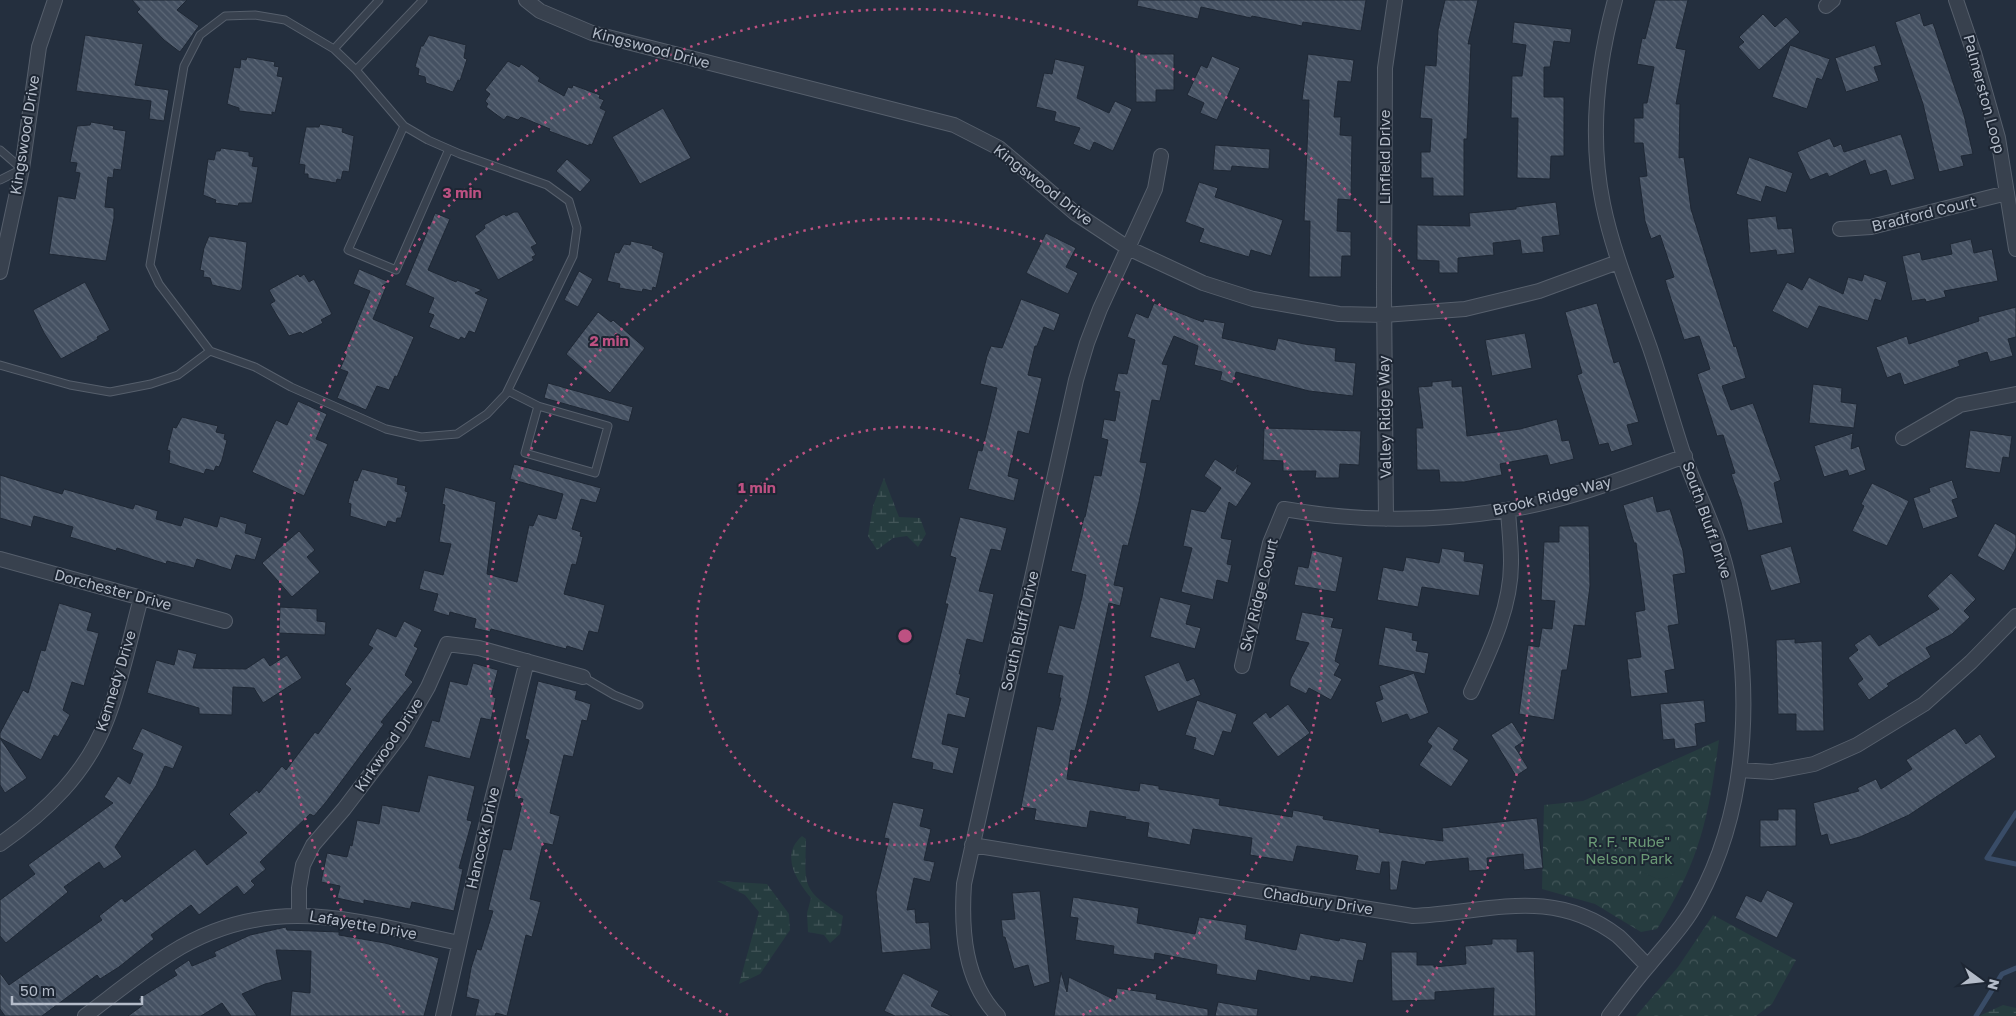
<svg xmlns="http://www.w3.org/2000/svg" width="2016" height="1016" font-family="'Golos Text',sans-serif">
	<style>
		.wetland { fill: url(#wetland-marsh) }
		.park { fill: url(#park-crowns) }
		.pitch { fill: #263c3f }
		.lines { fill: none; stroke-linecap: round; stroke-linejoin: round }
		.stream { stroke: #394c67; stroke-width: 5 }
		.building { fill: url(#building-back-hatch); stroke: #1f2835 }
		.lane-casing { stroke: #565f6c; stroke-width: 9 }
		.street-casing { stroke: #565f6c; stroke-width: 16 }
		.lane { stroke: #38414e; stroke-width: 7 }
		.street { stroke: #38414e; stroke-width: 14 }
		.ring { fill: none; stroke: #bd5182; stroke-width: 2.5; stroke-dasharray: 2.5 5 }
		.labels { text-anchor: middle; stroke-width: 4; stroke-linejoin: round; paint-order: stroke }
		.street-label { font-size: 15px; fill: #b4bcc9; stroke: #1d2633 }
		.park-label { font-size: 15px; fill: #6b9a76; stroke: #1d2633 }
		.centre { fill: #bd5182; stroke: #1d2633; stroke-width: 2.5 }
		.ring-label { font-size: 15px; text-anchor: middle; font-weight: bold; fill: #bd5182; stroke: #1d2633; stroke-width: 4; stroke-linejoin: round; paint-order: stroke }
	</style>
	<defs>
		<pattern id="wetland-marsh" width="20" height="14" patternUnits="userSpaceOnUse" patternTransform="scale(1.25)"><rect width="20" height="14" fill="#263c3f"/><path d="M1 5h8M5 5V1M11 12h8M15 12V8" fill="none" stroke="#435659"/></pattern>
		<pattern id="park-crowns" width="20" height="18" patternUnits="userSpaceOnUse" patternTransform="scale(1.25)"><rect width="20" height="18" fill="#263c3f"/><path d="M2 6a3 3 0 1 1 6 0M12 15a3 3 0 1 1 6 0" fill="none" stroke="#435659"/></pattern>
		<pattern id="building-back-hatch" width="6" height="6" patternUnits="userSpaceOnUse" patternTransform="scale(1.25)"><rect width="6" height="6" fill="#455162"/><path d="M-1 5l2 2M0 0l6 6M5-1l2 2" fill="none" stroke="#5d6877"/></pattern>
	</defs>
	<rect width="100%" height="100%" fill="#242f3e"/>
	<path class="wetland" d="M884,478l15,39 21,1 6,16 -8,13 -11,-11 -14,2 -16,12 -9,-14 5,-30z
		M802,836l4,3c-1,48 -5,50 37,77l-3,18 -10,9 -6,-8 -16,-3 -1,-19 4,-15c-15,-18 -31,-43 -9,-62z
		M717,881l50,3 22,30 1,16 -30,44 -21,10 20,-72 -14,-17z
		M2003,1005l13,3v8h-37z"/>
	<path class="park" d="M1719,740c-10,77 -20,123 -62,189l-16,3 -46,-28 -53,-15 2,-84 39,-4z
		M1713,915l83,45 -24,44 -16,12h-120l42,-49z"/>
	<path class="pitch" d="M1664,825c23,13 23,55 -7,54l-17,-8z"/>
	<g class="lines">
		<path class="stream" d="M2016,813l-29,45 29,6
			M1976,1016l26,-42 14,-6"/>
	</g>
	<path class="building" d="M132,0h55l-10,10 22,16 -19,26 -16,-12 -27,-28 3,-3z
		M1138,0h228l-5,31 -58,-9 -1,4 -50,-10 -1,2 -50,-11 -3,12 -61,-13z
		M1445,0h33l-10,44h3l-4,95h-3v57h-31v-18h-12v-26h9l2,-33 -12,-1 5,-53 11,1 2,-36z
		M1655,0h33l-12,48 10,2 -10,54h4l-1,54 5,-1 7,52 43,138 2,-1 10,32 -24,8 9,24 22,-7 28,77 -7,3 9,40 -35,8 -7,-29 -10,-28 4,-1 -12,-38 -6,1 -20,-62 13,-5 -11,-33 -15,4 -19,-60 9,-3 -14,-42 -9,4 -6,-18 -6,-44 8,-1 -4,-33h-9v-25h9v-15h4l7,-36 -17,-3 5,-26 3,1z
		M1920,13l4,13 9,-3 31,92 9,39 -12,2 3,10 -25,6 -16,-68 -28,-82z
		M1763,14l12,13 11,-10 14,15 -41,38 -21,-23 6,-5 -5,-5z
		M1514,22l58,7 -2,14 -16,-2 -4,26h-6v30h20v59h-13l-1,23 -33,-1 1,-60h-7l1,-42h10l4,-31 -14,-2z
		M85,35l58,9 -8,41 34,5 -5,31 -15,-2 2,-18 -75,-10z
		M429,35l37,10 -2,13 3,1 -7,22 -2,-1 -5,12 -27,-9 -1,-6 -7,-2 1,-6 -4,-2 6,-21h2z
		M1790,45l40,14 -8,21 -5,-2 -10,31 -35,-12z
		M1875,45l7,20 -8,2 5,14 -33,11 -11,-34z
		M1135,54h39v36h-18v12h-20z
		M1308,54l46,6 -3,22 -13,-1 -4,36h7l-1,18 12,1 -1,64 -13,-1 -1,32 14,1v24h-9l-1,21h-32l1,-56h-6l5,-121h-7z
		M1212,56l28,12 -23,52 -17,-7 4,-10 -17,-8 14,-30 6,3z
		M247,57l28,5 -1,4 5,1 -2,9 6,1 -8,36 -3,-1v3l-33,-4v-3l-12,-4 7,-37 6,1 1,-9 5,1z
		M1055,59l30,7 -8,32 32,15 6,-12 17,8 -19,42 -19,-9 -4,9 -17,-7 7,-16 -26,-7 2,-9 -20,-5 8,-34 8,1z
		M508,61l11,6 2,-3 19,14 -2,3 26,15 4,-9 4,1 1,-3 27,10 -1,3 5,2 -4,8 6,3 -14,34 -3,-1v2l-40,-15 1,-2 -29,-12 -3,3 -11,-4 -3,4 -18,-13 2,-3 -3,-3 5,-7 -5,-4z
		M663,108l28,50 -51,26 -28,-47z
		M91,122l23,4 -1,3 13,2 -5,39 -7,-1 -1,9 -5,-1 -3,30 9,1v10l-8,43 -57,-7 9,-58 17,3 5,-26 -5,-1 2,-9 -7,-1 7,-36 13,-1z
		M320,124l23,4 -1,4 12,4 -5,36 -6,-1 -2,9 -4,-1 -1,4 -28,-5v-4h-4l1,-9 -6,-1 7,-37h13z
		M1901,134l14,45 -24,7 -5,-16 -16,5 -5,-15 -36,17 -2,-4 -17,7 -13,-28 33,-14 4,9 7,-3 3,8z
		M1215,145l55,4 -1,20 -37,-3 -1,5 -18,-1z
		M221,148l28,4v4l5,1 -2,9 6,1 -6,36h-13l-1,3 -23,-3 1,-3 -13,-5 5,-36 6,1 2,-9h4z
		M1749,157l44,16 -7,20 -20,-7 -5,16 -25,-8z
		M567,159l24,21 -11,12 -24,-21z
		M1199,182l19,6 -3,9 68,23 -12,36 -20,-6 -2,7 -50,-15 5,-13 -19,-7z
		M1556,202l4,33 -18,2 2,15 -22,2 -2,-14 -27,3 1,12 -36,3v15h-19v-12l-22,-1v-35l53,1 -1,-13 47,-4v-2z
		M514,212h4l19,32 -6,3 5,8 -4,2 2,3 -36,20 -23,-44 10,-8 -1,-3 20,-11 2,2z
		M435,213l15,6 -22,51 28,12 1,-2 25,10 -7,3 13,6 -13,34 -6,-2 -4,8 -4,-2 -2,3 -30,-13 5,-12 -6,-2 6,-15 -29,-13z
		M1776,216l2,13 14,-1 3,25 -18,2 -1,-5 -26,3 -3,-34z
		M1046,233l30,15 -10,19 12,6 -10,21 -42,-21z
		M209,236l38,6 -5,46 -2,3 -28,-6 -2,-7 -7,-1 1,-6 -4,-1 4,-22z
		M1971,239l3,14 18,-4 6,32 -54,10 2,6 -20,5 -1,-3 -13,2 -10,-45 18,-4 2,8 30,-6 -2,-10z
		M631,241l22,5 -1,2 12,5 -8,35 -3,-1 -1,4 -9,-2 -1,3 -23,-4 1,-4 -13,-3 8,-29 4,1 5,-9 6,1z
		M359,269l30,13 -7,4 4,1 -13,32 41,18 -17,40 -2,-1 -6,14 -12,-4 -11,24 -29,-12 11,-26 -8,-3 6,-14 -2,-1 26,-63 -17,-7z
		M579,271l14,8 -15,28 -14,-7z
		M298,274l2,3 4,-3 5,8 5,-3 18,35 -11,6 2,3 -21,11 -1,-2 -12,4 -19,-32 5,-3 -6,-11z
		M1864,274l23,8 -6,19 -6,-2 -7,22 -49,-15 -11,23 -36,-18 15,-29 15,8 7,-13 34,17 5,-17 14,4z
		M85,282l25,48 -13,7 1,2 -37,20 -17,-26 -11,-23z
		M1021,299l39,15 -6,17 -10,-4 -7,19h-2l-7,29 14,3 -13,56 -11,-3 -10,45 11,3 -5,22 -46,-12 10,-39 4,1 15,-63 -17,-4 7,-28 4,-10 11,2z
		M1154,303l49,19 1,-3 21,4 -3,15 53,12 3,-12 26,6 32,4 -1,13 21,2 -3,33 -44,-5 -73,-19 -3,12 -13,-4 2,-8 -28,-7 4,-19 -24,-10 -12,28 6,1 -8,36 -8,-1 -12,62 7,1 -8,39 -11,44 -5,-1 -9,40 10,2 -4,19 -11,-3 -22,101 -12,47 -4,-1 -4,29 63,11 9,1 1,-8 19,3v3l61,10 -1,6 73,12 1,-7 31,6 -1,3 57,10 -1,3 64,9 -1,-13 95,-10 6,50 -19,2 -1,-16 -36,4 1,12 -19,1 -1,-13 -42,4 -1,3 -23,-4 -5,29h-7l-1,-28h-7l-2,12 -25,-4 3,-14 -61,-10 -4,16 -43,-7 2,-17 -59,-9 -3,16 -43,-8 2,-14 -24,-4 1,-2 -36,-6 -3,17 -53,-8 2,-11 -15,-2 16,-81 16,4 8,-32h-2l4,-22 -16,-3 12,-48 15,4 8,-32 4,-22 -15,-4 13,-54h1l9,-42 7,1 7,-36 -7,-2 3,-19 11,2 5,-29 -6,-1 4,-18 9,1 8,-34 -8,-3 9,-24 12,5z
		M1597,303l17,60 5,-2 20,61 -12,3 6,20 -22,7 -3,-9 -9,2 -22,-70 5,-2 -17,-61z
		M2016,307v30l-8,2 5,17 -23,6 -3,-10 -29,9 2,5 -56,19 -4,-12 -13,5 -11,-31 31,-11 2,8 70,-23 -1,-4z
		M598,312l13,10 2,-2 32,28 -35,45 -44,-39z
		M1525,333l7,35 -40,8 -7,-36z
		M1452,380v7l10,-1 5,50 53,-7 37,-10 5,22 7,-1 5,19 -24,6 -3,-10 -47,9 2,11 -38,7h-24l-1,-12h-22l-1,-42h7l-5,-41 14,-1v-4z
		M548,383l85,24 -4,15 -85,-24z
		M1813,384l29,4 -1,14 16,2 -3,24 -45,-5z
		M298,401l29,13 -11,25 12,5 -24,52 -52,-24 24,-52 11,5z
		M182,417l36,9 -2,6 9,2 -1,5 3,1 -5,20 -3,7 -3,-1 -2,5 -8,-2 -2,5 -35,-11 1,-12 -3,-1 6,-23 3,1z
		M1264,428l97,3 -2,34 -19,-1 -1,14h-24l1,-7h-33v-10l-20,-1z
		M1970,430l42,6 -3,22 -6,-1 -3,16 -35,-5z
		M1853,433l-2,16 8,-3 7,24 -17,6 -2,-6 -23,7 -10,-31z
		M1215,459l18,12 5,-6 -2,8 16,10 -16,24 -7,-5 -8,36 11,2 -5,24 5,1 -4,18 -11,-3 -4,20 -32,-8 11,-44 -9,-2 8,-37 14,3 16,-24 -17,-12z
		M514,464l87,24 -5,15 -15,-4 -9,30 9,3 -1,4 3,1 -7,28 -4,-1 -8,30 41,11 -7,28 -9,-2 -6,20 -16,-5 -1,3 -75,-20 -1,3 -16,-4 2,-9 -26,-7 -1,4 -16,-5 5,-17 -19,-5 5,-19 19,5 8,-31 -12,-2 6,-37 -3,-1 3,-17 51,15 -9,72 30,8 12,-57 4,1 5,-12 18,5 7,-25 -53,-15z
		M362,469l36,9 -1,6 9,2 -1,5 3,1 -7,26h-4l-1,5 -8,-2 -2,6 -36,-11 1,-12 -3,-1 6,-23 3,1z
		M0,475l62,19 2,-5 69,20 2,-5 23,7 -2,8 25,7 3,-9 33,10 3,-11 27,8 -2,9 17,5 -7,22 -19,-5 -5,15 -34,-11 -3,9 -27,-7 -1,3 -49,-16 -1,3 -46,-14 3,-10 -39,-11 -3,11 -31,-9z
		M1952,480l6,18 -6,2 6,17 -35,12 -10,-31 17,-6 -1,-4z
		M1872,483l37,18 -22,45 -35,-15 12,-25 -3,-2z
		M1653,496l4,16 13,-3 13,42 3,22 -13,2 6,49 -11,2 7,43 -10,2 3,22 -37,4 -4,-38 14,-2 -6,-45 10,-2 -9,-67h-2l-11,-38z
		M960,517l47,11 -6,23 -10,-2 -12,42 15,3 -11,49 -16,-4 -8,35h2l-5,20 14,4 -5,20 -17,-4 -6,30 17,4 -6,26 -21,-5 1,-6 -22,-5 37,-154h-3l11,-46 -6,-2z
		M1995,523l21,12v13l-12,23 -27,-15z
		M1559,526h30l1,60 -5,40 -11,-1 -7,45h-5l-8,50 -35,-6 9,-69 11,2 3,-19 10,1 3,-28 -14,-1 3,-58h15z
		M299,531l16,19 -8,7 13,15 -28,25 -30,-34z
		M1791,546l10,37 -30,8 -11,-36z
		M1442,548l23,4 -1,9 20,3 -5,32 -57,-9 -4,20 -41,-7 6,-33 20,4 3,-14 33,6z
		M1312,550l31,7 -7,35 -42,-7 4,-19 10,2z
		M1951,573l25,26 -12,12 6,6 -18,17 -26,14 5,9 -44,27 2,2 -20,14 -12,-16 6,-5 -15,-21 10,-8 -4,-5 16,-11 9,12 60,-37 -12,-13z
		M1160,597l31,8 -5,19 15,4 -6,21 -45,-12z
		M59,603l33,10 -5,17 12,3 -15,53 -12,-4 -9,28 7,5 -12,22 -4,-2 -13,25 -41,-22v-5l23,-43 5,3 13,-43 4,1z
		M280,607l37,2v12l9,1 -1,13 -46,-2z
		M1302,612l32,6 -3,9 12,2 -8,32 5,3 -6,11 8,4 -11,21 -22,-12 -3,6 -16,-8v-6l19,-37 -14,-3z
		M404,621l18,9 -8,16 4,2 -13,27 8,7 -32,40 3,2 -58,78 -12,14 -4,-2 -50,48 6,7 -15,12 4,4 -11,10 -7,-9 -38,29 -8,-10 -40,30 3,4 -35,28 -19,12 -3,-4 -55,41h-37l-5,-7v-36l9,12 93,-65 -3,-4 23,-18 3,4 70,-53 12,16 40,-32 -18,-19 28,-24 2,3 23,-27 4,4 29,-38 3,2 33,-45 -6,-5 28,-36 -5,-3 9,-17 19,9z
		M1385,627l28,6 -1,7 6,1 -2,10 13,2 -4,21 -47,-9z
		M1795,639v4l27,-2 2,90h-28v-17h-18l-2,-74z
		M178,649l19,5 -4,14 53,1 18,-12 6,9 17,-11 15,23 -39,25 -9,-15 -21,-1 -1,28 -33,-1v-6l-52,-15 9,-33 18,5z
		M1179,662l8,19 7,-3 7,17 -43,17 -14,-36z
		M473,663l25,7 -7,26 5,2 -5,22 -10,-2 -11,41 -46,-12 8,-27 7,2 11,-41 17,4z
		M1414,673l15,40 -19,7 -3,-6 -25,9 -7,-21 8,-3 -4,-13z
		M538,681l39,10 -2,8 16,5 -4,17 -5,-1 -9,37 -9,-2 -14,58 10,3 -7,29 -10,-2 -13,56 11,3 -9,35 -6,-2 -19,81 -11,-3 -1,3h-20l4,-16 -13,-3 5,-29 6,-19 4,1 12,-39 -5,-1 15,-61 8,1 12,-51 -9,-2 15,-57 -4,-1z
		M1197,700l40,14 -6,19 -8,-2 -9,25 -21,-7 3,-11 -11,-3z
		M1704,700l2,22 -11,2 2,22 -22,3 -1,-10 -11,1 -3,-36z
		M1288,704l22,29 -32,24 -26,-34 14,-11 4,6z
		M1512,722l12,19 -9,6 13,21 -12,8 -25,-41z
		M1438,726l21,14 -6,9 16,11 -18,27 -32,-22 13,-19 -5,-4z
		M142,728l41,18 -10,23 -8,-3 -9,20 -41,61 7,10 -18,12 -5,-7 -35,25 4,5 -62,51 -6,-7v-36l35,-26 -7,-9 85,-62 -9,-6 14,-21 12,8 13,-30 -11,-5z
		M1955,728l11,16 14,-10 16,23 -87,58 -49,22 -30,8 -3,-11 -6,2 -8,-33 46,-12 -2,-3 19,-9 5,10 31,-20 -6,-9z
		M0,738l27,40 -22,15 -5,-8z
		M428,775l47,11 -8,34 5,1 -13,47 4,1 -9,42 -42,-9 -2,7 -46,-9v4l-27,-6 3,-12 -19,-4 6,-29 20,4 3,-12 2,1 5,-26 22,4 3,-19 37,7z
		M893,802l31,7 -4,17 11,3 -7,31 11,2 -5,20 -16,-4 -7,32 8,-1 1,14 13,-1 2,27 -49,4 -6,-61 13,-53 -5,-1z
		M1778,809h18v37l-36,1v-27h18z
		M1767,890l27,13 -17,35 -42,-20 11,-23 15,7z
		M1040,891l10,91 -16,5 -6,-22 -14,4 -9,-32h-2l-2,-17 14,-1 -3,-26z
		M1073,897l66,11 -2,15 58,11 4,-17 48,8 -2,14 51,11 4,-17 39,8 1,-3 27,5 -4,18 -5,-1 -5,23 -42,-7 -1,5 -52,-11 -2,11 -40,-7 1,-9 -62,-12 -1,7 -41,-6 1,-8 -39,-6 3,-22 -8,-1z
		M286,927l1,3 52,2v3l46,8 54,15 -15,58h-134l2,-25 18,2 1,-42 -35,-1 6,30 -17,4 -23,10 15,22h-26l-9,-13 -21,13h-73l15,-11 -5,-6 39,-24 -3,-5 15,-10 3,6 24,-10 -2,-4 36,-17z
		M1492,939h25v13l17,-1 2,65h-43l1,-28 -59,4v8l-43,1 -1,-49h26v13h17v2l32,-3 -1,-18 27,-2z
		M1061,972l6,20 2,-15 46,23 2,-12 40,6 -1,5 52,10v7h-154z
		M903,973l36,18 -8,15 21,10h-57l-11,-5z
		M1218,1002l40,7 -1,7h-42z"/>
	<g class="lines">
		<g class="lane-casing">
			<path id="lane" d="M255,15l30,5 49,29 22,21 48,56 24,14 32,14 87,31 22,16 8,27 -4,28 -67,138 -19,20 -30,20 -36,3 -35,-8 -95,-42 -36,-20 -45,-16 -51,-67 -9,-19 34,-199 16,-31 25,-19z
				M334,49l45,-49
				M356,70l67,-70
				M404,126l-56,124 48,20 53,-121
				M0,150l22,19 -22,11
				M0,365l70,20 40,7 41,-8 27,-9 32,-24
				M508,391l30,15 70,20 -13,47 -70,-20 13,-47
				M583,677l31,18 25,10"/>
		</g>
		<g class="street-casing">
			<path id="street" d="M526,0l14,11 52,22 362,92 45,23 76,65 53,35 75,35 50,16 86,15 45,1 81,-6 74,-18 79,-29
				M1956,0l18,53 24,85 18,111
				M1826,6l7,-6
				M1840,229l31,-2 136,-34
				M0,272l22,-103 17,-122 16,-47
				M1903,438l57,-33 56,-11
				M1386,519l-2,-229 1,-222 10,-68
				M0,559l225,62
				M1242,666l28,-123 14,-34c74,13 148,13 223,1 60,-9 120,-33 178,-54
				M1471,692c19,-41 41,-86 40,-132 0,-16 -2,-33 -3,-50
				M1739,770l33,2 42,-8 43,-19 67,-41 47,-42 45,-46
				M0,844c46,-32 87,-71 107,-125 15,-39 23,-81 34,-121
				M972,845l441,71c74,-3 138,-31 205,20 10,9 20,21 30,30
				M299,914v-26l4,-23 10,-20 31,-36 57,-75 27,-47 19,-43 32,4 104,29
				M85,1016c28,-21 56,-44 86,-63 99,-62 184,-32 288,-10
				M443,1016l49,-216 35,-139
				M998,1016c-34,-35 -37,-86 -34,-132l112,-504 11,-37 13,-34 55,-120 6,-33
				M1609,1016c13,-17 26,-35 40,-51 17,-21 36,-40 49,-65 54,-99 55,-225 28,-332 -9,-38 -29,-75 -42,-112 -12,-36 -22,-73 -34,-108 -17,-48 -37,-95 -47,-144 -14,-68 -6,-138 12,-204"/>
		</g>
		<use href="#lane" class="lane"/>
		<use href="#street" class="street"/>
	</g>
	<g class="ring">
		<circle cx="905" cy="636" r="209"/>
		<path d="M728 1015A418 418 0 1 1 1082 1015"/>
		<path d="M404 1013A627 627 0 1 1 1406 1013"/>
	</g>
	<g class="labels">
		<g class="street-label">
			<text transform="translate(651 48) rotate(15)" y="5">Kingswood Drive</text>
			<text transform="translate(1984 94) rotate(75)" y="5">Palmerston Loop</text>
			<text transform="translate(25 135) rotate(-81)" y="5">Kingswood Drive</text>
			<text transform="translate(1385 157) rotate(-90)" y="5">Linfield Drive</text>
			<text transform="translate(1043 185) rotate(38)" y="5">Kingswood Drive</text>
			<text transform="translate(1924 214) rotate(-14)" y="5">Bradford Court</text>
			<text transform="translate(1385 417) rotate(-91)" y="5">Valley Ridge Way</text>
			<text transform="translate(1552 496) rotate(-14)" y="5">Brook Ridge Way</text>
			<text transform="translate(1707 520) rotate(71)" y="5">South Bluff Drive</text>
			<text transform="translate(113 590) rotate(15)" y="5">Dorchester Drive</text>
			<text transform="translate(1259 595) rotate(-76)" y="5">Sky Ridge Court</text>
			<text transform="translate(1020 631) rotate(-77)" y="5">South Bluff Drive</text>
			<text transform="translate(116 681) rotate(-73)" y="5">Kennedy Drive</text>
			<text transform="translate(389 745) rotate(-56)" y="5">Kirkwood Drive</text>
			<text transform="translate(483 838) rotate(-77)" y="5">Hancock Drive</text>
			<text transform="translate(1318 901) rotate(9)" y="5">Chadbury Drive</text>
			<text transform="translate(363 925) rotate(10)" y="5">Lafayette Drive</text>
		</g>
		<g class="park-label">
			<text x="1629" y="847">R. F. "Rube"<tspan x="1629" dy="17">Nelson Park</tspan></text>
		</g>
	</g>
	<circle cx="905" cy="636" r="8" class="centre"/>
	<g class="ring-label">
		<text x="462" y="198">3 min</text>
		<text x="609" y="346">2 min</text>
		<text x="757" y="493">1 min</text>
	</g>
	<g transform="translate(1981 981) rotate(105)" stroke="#1d2633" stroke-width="4" paint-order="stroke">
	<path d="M0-4L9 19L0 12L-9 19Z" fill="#b4bcc9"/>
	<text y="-8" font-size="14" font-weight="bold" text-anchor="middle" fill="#b4bcc9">N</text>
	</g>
	<path d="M12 996v8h130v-8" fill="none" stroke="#b4bcc9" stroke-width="2.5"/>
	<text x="20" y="996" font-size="15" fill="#b4bcc9" stroke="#1d2633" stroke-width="4" paint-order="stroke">50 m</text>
</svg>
